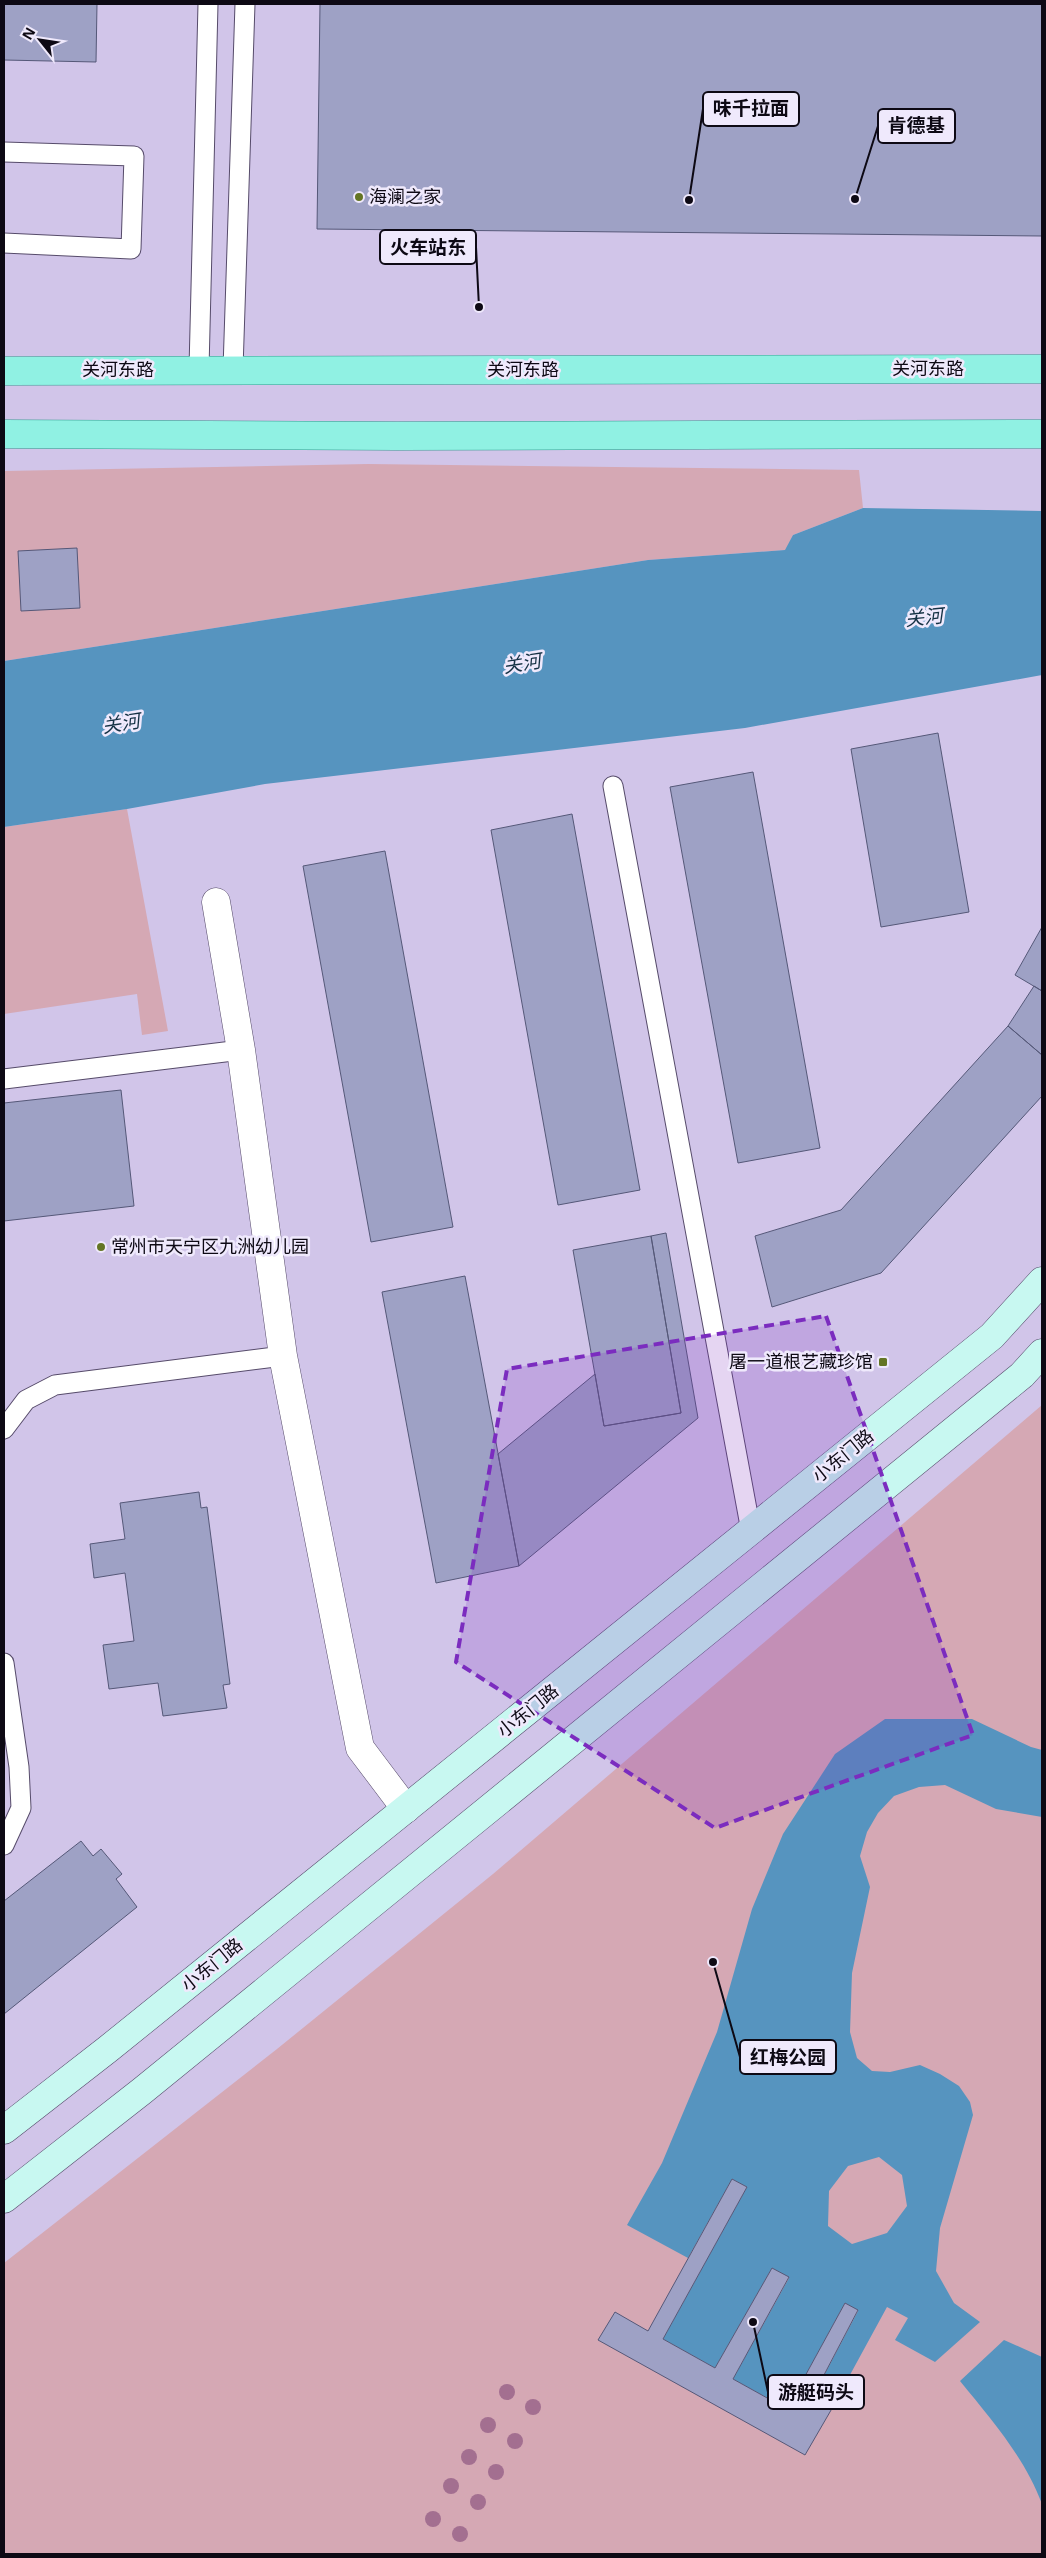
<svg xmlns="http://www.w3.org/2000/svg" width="1046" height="2558" font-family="'Noto Sans','Noto Sans SC',sans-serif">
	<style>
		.green { fill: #d5a8b4 }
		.water { fill: #5694bf; fill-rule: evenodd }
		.building { fill: #9ea1c5; stroke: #555878 }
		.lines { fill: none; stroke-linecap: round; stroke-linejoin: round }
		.lane-casing { stroke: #564b6a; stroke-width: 21 }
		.street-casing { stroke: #564b6a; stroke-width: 29 }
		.secondary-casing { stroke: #564b6a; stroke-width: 29 }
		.primary-casing { stroke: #329a8e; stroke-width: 29 }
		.lane { stroke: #fff; stroke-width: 19 }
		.street { stroke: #fff; stroke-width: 28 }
		.secondary { stroke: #c8f8f1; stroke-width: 28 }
		.primary { stroke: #90f1e3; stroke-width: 28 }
		.tree { fill: #a36f90 }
		.marked { fill: #7b2cbf; fill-opacity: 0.2; stroke: #7b2cbf; stroke-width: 4; stroke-dasharray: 10 6; stroke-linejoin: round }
		.poi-dot { fill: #647524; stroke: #efe9fc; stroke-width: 2 }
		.labels { text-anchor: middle; stroke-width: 5; stroke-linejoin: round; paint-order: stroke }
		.poi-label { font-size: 18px; fill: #0d0914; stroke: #efe9fc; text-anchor: start }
		.street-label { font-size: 18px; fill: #0d0914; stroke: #efe9fc }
		.water-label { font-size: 19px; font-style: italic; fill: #143144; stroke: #efe9fc }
		.leader { fill: none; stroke: #0d0914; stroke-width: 2 }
		.callout-dot { fill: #0d0914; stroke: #efe9fc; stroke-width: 2 }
		.callout { fill: #efe9fc; stroke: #0d0914; stroke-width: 2 }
		.callout-label { font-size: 19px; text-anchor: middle; font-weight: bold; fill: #0d0914 }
	</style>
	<rect width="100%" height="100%" fill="#d1c5e9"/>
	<path class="green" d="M368,464l491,6 4,38 -70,27 -7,15 -138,10 -644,101v-190z
		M127,809l41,222 -26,4 -5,-41 -133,20v-187z
		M1042,1405v1149h-1038v-291l273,-214 216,-175z"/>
	<path class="water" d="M863,508l179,3v164l-297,53 -480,56 -138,25 -123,18v-166l644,-101 137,-10 8,-15z
		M885,1719h87l59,28 11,3v67l-46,-8 -51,-24 -26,2 -25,9 -16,17 -11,19 -7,24 10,31 -18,86 -2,59 7,26 15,13 18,1 30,-7 20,9 19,12 11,16 3,13 -33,113 -4,43 18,32 26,19 -45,40 -40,-22 13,-22 -21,-11 -48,88 -19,-12 38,-72 -13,-8 -58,106 -54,-30 56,-101 -17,-10 -57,100 -52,-29 84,-152 -15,-8 -44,79 -61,-33 35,-62 55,-131 35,-123 31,-75 52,-80zM879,2157l23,18 5,31 -20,27 -35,11 -24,-18 1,-35 19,-25z
		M1004,2340l38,17v147c-17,-46 -51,-85 -82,-123z"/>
	<path class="building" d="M4,4h93l-1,58 -92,-2z
		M320,4h722v232l-725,-7z
		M77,548l3,60 -59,3 -3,-60z
		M938,733l31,179 -88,15 -30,-178z
		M753,772l67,376 -82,15 -68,-376z
		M572,814l68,376 -82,15 -67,-375z
		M385,851l68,376 -82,15 -68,-376z
		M1042,927v64l-27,-16z
		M1034,986l8,5v64l-34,-29z
		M1008,1026l34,29v41l-161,177 -109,34 -17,-71 86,-26z
		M121,1090l13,116 -130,15v-118z
		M666,1233l32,185 -179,148 -21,-112 97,-80 9,52 77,-13 -30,-177z
		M651,1236l30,177 -77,13 -31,-176z
		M465,1276l54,290 -83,17 -54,-291z
		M199,1492l2,16 6,-1 23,177 -7,1 4,23 -64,8 -5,-33 -49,6 -6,-44 31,-4 -9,-68 -31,5 -4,-34 35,-5 -5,-36z
		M81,1841l12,15 8,-7 21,25 -6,5 21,28 -133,107v-113z
		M732,2179l15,8 -84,152 52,29 57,-100 17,9 -56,102 54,30 58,-106 13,7 -44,84 20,11 -29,50 -207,-115 17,-28 33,19z"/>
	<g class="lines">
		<g class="lane-casing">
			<path id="lane" d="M4,152l130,4 -3,93 -127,-6
				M199,369l9,-365
				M233,369l12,-365
				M613,786l138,745
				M4,1079l237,-29
				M4,1429l22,-29 29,-15 228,-29
				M4,1663l15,104 2,41 -17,37"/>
		</g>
		<g class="street-casing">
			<path id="street" d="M216,902l25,148 42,306 77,392 46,61"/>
		</g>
		<g class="secondary-casing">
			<path id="secondary" d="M4,2130l104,-81 884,-713 50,-55
				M4,2199l138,-108 880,-716 20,-22"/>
		</g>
		<g class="primary-casing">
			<path id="primary" d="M4,371l1038,-2
				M4,434l393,2 645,-2"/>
		</g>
		<use href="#lane" class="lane"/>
		<use href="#street" class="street"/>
		<use href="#secondary" class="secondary"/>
		<use href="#primary" class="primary"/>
	</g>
	<g class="tree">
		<circle cx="507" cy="2392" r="8"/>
		<circle cx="533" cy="2407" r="8"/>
		<circle cx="488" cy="2425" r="8"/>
		<circle cx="515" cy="2441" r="8"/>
		<circle cx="469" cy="2457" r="8"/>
		<circle cx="496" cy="2472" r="8"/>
		<circle cx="451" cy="2486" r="8"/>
		<circle cx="478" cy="2502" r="8"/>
		<circle cx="433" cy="2519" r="8"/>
		<circle cx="460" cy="2534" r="8"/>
	</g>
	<path class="marked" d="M826,1316l147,419 -258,93 -259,-166 51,-293z"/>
	<g class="poi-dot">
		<circle cx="359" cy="197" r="5"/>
		<circle cx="101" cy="1247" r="5"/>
		<rect x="878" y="1357" width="10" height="10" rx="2.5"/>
	</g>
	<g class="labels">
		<g class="poi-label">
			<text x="369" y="203">海澜之家</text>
			<text x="111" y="1253">常州市天宁区九洲幼儿园</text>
			<text x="873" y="1368" text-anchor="end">屠一道根艺藏珍馆</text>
		</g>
		<g class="street-label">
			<text x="928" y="375">关河东路</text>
			<text x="118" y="376">关河东路</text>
			<text x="523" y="376">关河东路</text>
			<text transform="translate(843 1456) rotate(-39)" y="6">小东门路</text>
			<text transform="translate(528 1711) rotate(-39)" y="6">小东门路</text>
			<text transform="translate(212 1965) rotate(-39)" y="6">小东门路</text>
		</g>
		<g class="water-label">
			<text transform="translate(924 617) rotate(-6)" y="7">关河</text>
			<text transform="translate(522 663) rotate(-9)" y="7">关河</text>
			<text transform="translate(121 723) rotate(-9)" y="7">关河</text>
		</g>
	</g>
	<path class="leader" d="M689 200L703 109M855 199L878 126M479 307L476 247M713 1962L740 2057M753 2322L768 2392"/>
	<g class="callout-dot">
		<circle cx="689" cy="200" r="5"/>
		<circle cx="855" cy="199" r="5"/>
		<circle cx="479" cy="307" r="5"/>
		<circle cx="713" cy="1962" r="5"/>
		<circle cx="753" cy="2322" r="5"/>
	</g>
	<g class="callout">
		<rect x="703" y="92" width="96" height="34" rx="5"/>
		<rect x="878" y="109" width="77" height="34" rx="5"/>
		<rect x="380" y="230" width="96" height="34" rx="5"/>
		<rect x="740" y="2040" width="96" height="34" rx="5"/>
		<rect x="768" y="2375" width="96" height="34" rx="5"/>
	</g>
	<g class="callout-label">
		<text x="751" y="115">味千拉面</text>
		<text x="916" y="132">肯德基</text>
		<text x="428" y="254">火车站东</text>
		<text x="788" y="2064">红梅公园</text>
		<text x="816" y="2399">游艇码头</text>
	</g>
	<rect width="1046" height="2558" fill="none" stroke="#0d0914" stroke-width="10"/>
	<g transform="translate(40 40) rotate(300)" stroke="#efe9fc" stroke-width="4" paint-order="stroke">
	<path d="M0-4L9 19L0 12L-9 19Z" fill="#0d0914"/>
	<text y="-8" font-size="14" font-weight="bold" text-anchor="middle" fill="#0d0914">N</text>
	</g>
</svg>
